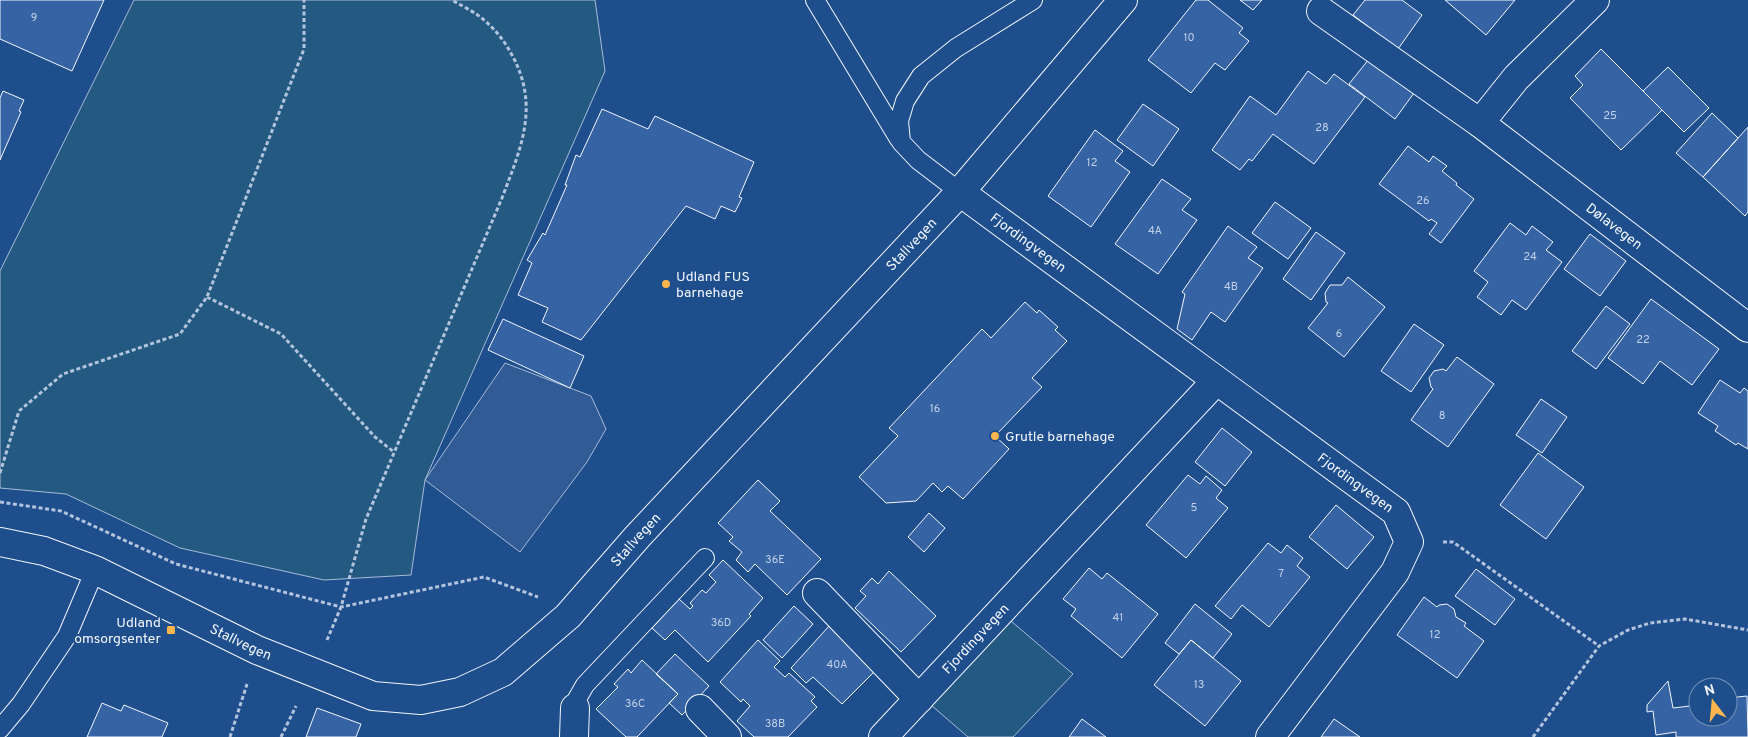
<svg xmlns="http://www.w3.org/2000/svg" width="1748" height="737" font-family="Overpass,sans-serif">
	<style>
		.green { fill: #245a82; stroke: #a8bbd7 }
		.parking { fill: #305b95; stroke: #a8bbd7 }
		.building { fill: #3563a3; stroke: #f2f6ff }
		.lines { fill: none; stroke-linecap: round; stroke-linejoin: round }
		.lane-casing { stroke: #f2f6ff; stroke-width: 20 }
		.street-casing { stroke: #f2f6ff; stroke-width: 30 }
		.secondary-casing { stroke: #f2f6ff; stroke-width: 30 }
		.path { stroke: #b3c4dc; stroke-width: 3; stroke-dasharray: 4 2.5; stroke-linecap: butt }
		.lane { stroke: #1f4e8c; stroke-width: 18 }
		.street { stroke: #1f4e8c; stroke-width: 28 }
		.secondary { stroke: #1f4e8c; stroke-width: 28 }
		.poi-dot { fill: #ffb74d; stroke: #1f4e8c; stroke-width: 2 }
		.labels { text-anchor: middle; stroke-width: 4; stroke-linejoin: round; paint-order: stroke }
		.number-label { font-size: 11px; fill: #c3d1e8 }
		.street-label { font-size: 14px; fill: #f2f6ff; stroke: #1f4e8c }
		.poi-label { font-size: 14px; fill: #f2f6ff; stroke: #1f4e8c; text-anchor: start }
	</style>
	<rect width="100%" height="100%" fill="#1f4e8c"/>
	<path class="green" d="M134,0h461l10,71 -180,409 -14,95 -87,5 -144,-32 -114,-54 -66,-6v-217z
		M1011,621l62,53 -60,63h-45l-37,-32z"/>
	<path class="parking" d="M505,363l86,33 15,33 -19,33 -67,90 -95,-72z"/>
	<path class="building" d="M0,0h104l-32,71 -72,-32z
		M1196,0h12l35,28 -4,5 10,8 -24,29 -10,-7 -24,30 -43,-33z
		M1240,0h22l-9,10z
		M1365,0h37l20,15 -24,34 -45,-34z
		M1445,0h70l-29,35z
		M1601,49l61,61 -41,40 -51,-52 13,-13 -8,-9z
		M1369,59l45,34 -19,26 -46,-35z
		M1668,67l41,41 -25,24 -41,-41z
		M1308,71l18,13 8,-10 31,23 -51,67 -41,-30 -21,27 -3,-2 -9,11 -28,-20 38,-54 26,19z
		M3,91l21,9 -5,11 2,1 -21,48v-62z
		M1143,104l36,25 -26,37 -36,-26z
		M602,109l46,20 7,-13 99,46 -15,35 3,1 -7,14 -14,-6 -6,13 -29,-13 -105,134 -39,-18 6,-14 -30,-13 14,-32 -5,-3 16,-27 2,2 22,-50h-2l11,-30 4,2z
		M1712,113l26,25 -35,39 -27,-24z
		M1748,127v85l-3,4 -42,-39z
		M1095,130l28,21 -8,10 15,11 -39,55 -43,-31z
		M1408,146l21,16 4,-6 14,10 -5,5 15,12 -1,2 18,14 -33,44 -12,-9 8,-11 -6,-4 -2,2 -50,-37z
		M1162,179l29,20 -9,11 15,10 -39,54 -43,-30z
		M1275,202l36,26 -23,31 -36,-26z
		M1510,223l16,12 6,-9 21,16 -7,8 16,12 -36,48 -14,-10 -11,15 -24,-18 11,-15 -14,-11z
		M1228,226l29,21 -9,11 15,10 -38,54 -14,-10 -19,28 -15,-11 8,-35 -3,-2z
		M1316,232l29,21 -34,47 -28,-21z
		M1590,234l36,27 -26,35 -36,-27z
		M1348,277l37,30 -41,50 -36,-29 20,-25 -2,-1 -1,-9 5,-8h12z
		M1651,299l68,50 -27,36 -32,-24 -17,23 -35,-26z
		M1025,302l12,11 2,-3 19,17 -3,3 12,11 -35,37 10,9 -47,49 14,13 -46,50 -15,-13 -6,6 -9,-9 -17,18 -30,2 -27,-26 39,-41 -9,-8 93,-99 9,9z
		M1606,306l24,18 -34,45 -24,-18z
		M503,319l81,37 -14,32 -82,-38z
		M1414,324l30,21 -33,47 -30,-21z
		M1457,357l37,27 -46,63 -37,-27 22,-31 -2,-2 -2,-9 5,-7 9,-2 3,2z
		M1720,380l20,13 4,-5 4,3v58l-10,-6 -2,2 -21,-14 3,-5 -20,-13z
		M1541,399l26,18 -25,36 -26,-18z
		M1222,428l30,24 -27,34 -30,-24z
		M1538,453l46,34 -38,52 -46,-34z
		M1188,475l12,9 6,-8 16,14 -6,8 12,10 -42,50 -40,-33z
		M758,480l22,21 -10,10 51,48 -34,36 -32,-31 -7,8 -12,-12 6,-8 -13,-11 4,-4 -15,-14z
		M1336,505l38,32 -27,32 -38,-32z
		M929,513l16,15 -21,24 -16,-15z
		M1268,543l13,10 6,-8 16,13 -6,8 13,11 -41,50 -27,-22 -11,14 -16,-13z
		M723,560l40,38 -14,16 2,2 -43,46 -33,-32 -10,10 -13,-12 27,-29 11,10 3,-3 -3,-3 12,-13 4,3 10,-11 -7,-7z
		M1089,568l13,11 5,-6 51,41 -36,44 -51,-42 5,-7 -13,-10z
		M1476,569l39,30 -20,26 -40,-29z
		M889,571l47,45 -35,36 -46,-44 11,-12 -6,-5 12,-13 6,6z
		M1424,597l13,10 2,-2 8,-1 7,5 2,8 10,6 -2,3 20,15 -27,37 -60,-43z
		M1195,604l37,30 -19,24 -22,-18 -12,14 -14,-11z
		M794,606l19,18 -31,34 -19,-18z
		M830,625l46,45 -34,34 -29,-27 -7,6 -15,-15z
		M758,640l22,21 -6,6 11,10 4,-4 26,24 -4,4 6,6 -29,30h-34l-17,-16 13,-15 -7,-7 -2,3 -21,-20z
		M1191,640l50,41 -36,45 -51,-41z
		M675,654l34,32 -27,29 -13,-12 9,-9 -22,-20z
		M642,660l36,34 -41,43h-11l-30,-28 22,-22 -4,-3 14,-15 3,4z
		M1668,681l5,27 25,-3v12h30v-19l19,-2 1,41h-72v-5l-20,3 -3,-24 -6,1v-7z
		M102,703l19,8 3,-6 44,18 -6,14h-75z
		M317,708l44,16 -5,13h-50z
		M1082,719l24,18h-37z
		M1334,719l26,18h-39z"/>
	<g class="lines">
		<g class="lane-casing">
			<path id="lane" d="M815,0l84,139
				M960,192l-42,-32 -17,-18 -2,-21 6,-20 16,-25 35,-28 77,-48
				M575,708l2,-9 8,-14 120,-127
				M0,729l21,-25 46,-68 28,-66"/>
		</g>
		<g class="street-casing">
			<g id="street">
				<path id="s1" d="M1595,0l-79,78 -36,45 268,205"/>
				<path d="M1321,11l159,112"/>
				<path id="s2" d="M960,192l436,320 13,30 -14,30 -125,165"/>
				<path d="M817,593l102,106"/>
				<path d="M700,709l27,28"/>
				<path d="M574,737l1,-29"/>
				<path id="s3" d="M883,737l333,-356"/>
			</g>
		</g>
		<g class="secondary-casing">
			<g id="secondary">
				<path id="s4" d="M0,542l44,9 51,19 162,80 116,46 48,4 39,-8 43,-20 65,-56 70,-80 322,-344 163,-192"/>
			</g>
		</g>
		<path class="path" d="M207,297l74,37 94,103 19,15
			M0,473l19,-62 44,-37 117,-40 27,-37 97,-248v-49
			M0,502l61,9 115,53 165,43 143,-30 54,20
			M1443,542h10l146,104
			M327,640l14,-33 25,-88 136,-321c19,-50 38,-92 10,-143 -7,-13 -16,-25 -28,-35 -9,-8 -22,-14 -32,-20
			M230,737l17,-53
			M281,737l15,-31
			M1533,737l66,-91 29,-16 22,-7 35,-4 63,11"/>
		<use href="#lane" class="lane"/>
		<use href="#street" class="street"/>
		<use href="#secondary" class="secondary"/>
	</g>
	<g class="poi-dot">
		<circle cx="666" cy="284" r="5"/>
		<circle cx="995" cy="436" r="5"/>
		<rect x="166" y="625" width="10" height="10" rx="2.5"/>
	</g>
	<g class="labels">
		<g class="number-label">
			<text x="34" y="21">9</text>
			<text x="1189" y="41">10</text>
			<text x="1610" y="119">25</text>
			<text x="1322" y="131">28</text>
			<text x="1092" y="166">12</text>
			<text x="1423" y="204">26</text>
			<text x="1155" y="234">4A</text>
			<text x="1530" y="260">24</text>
			<text x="1231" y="290">4B</text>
			<text x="1339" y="337">6</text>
			<text x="1643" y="343">22</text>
			<text x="935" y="412">16</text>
			<text x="1442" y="419">8</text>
			<text x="1194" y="511">5</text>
			<text x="775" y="563">36E</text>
			<text x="1281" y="577">7</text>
			<text x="1118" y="621">41</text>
			<text x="721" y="626">36D</text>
			<text x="1435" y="638">12</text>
			<text x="837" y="668">40A</text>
			<text x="1199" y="688">13</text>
			<text x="635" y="707">36C</text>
			<text x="775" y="727">38B</text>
		</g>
		<g class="street-label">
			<text dy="5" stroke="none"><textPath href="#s1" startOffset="338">Dølavegen</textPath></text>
			<text dy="5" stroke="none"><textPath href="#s2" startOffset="85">Fjordingvegen</textPath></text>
			<text dy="5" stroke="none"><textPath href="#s4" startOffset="1132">Stallvegen</textPath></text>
			<text dy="5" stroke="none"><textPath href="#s2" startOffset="491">Fjordingvegen</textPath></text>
			<text dy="5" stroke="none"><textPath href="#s4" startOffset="728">Stallvegen</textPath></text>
			<text dy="5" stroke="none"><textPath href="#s3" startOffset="135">Fjordingvegen</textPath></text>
			<text dy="5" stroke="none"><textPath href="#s4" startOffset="262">Stallvegen</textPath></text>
		</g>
		<g class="poi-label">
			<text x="676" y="281">Udland FUS<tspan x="676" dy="16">barnehage</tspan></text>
			<text x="1005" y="441">Grutle barnehage</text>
			<text x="161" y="627" text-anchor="end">Udland<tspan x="161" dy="16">omsorgsenter</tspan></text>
		</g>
	</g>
	<g transform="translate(1713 702) rotate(344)"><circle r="24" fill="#1f4e8c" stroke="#7391ba"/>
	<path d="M0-4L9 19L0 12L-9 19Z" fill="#ffb74d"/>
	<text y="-8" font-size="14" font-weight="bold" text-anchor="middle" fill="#f2f6ff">N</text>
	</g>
</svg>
